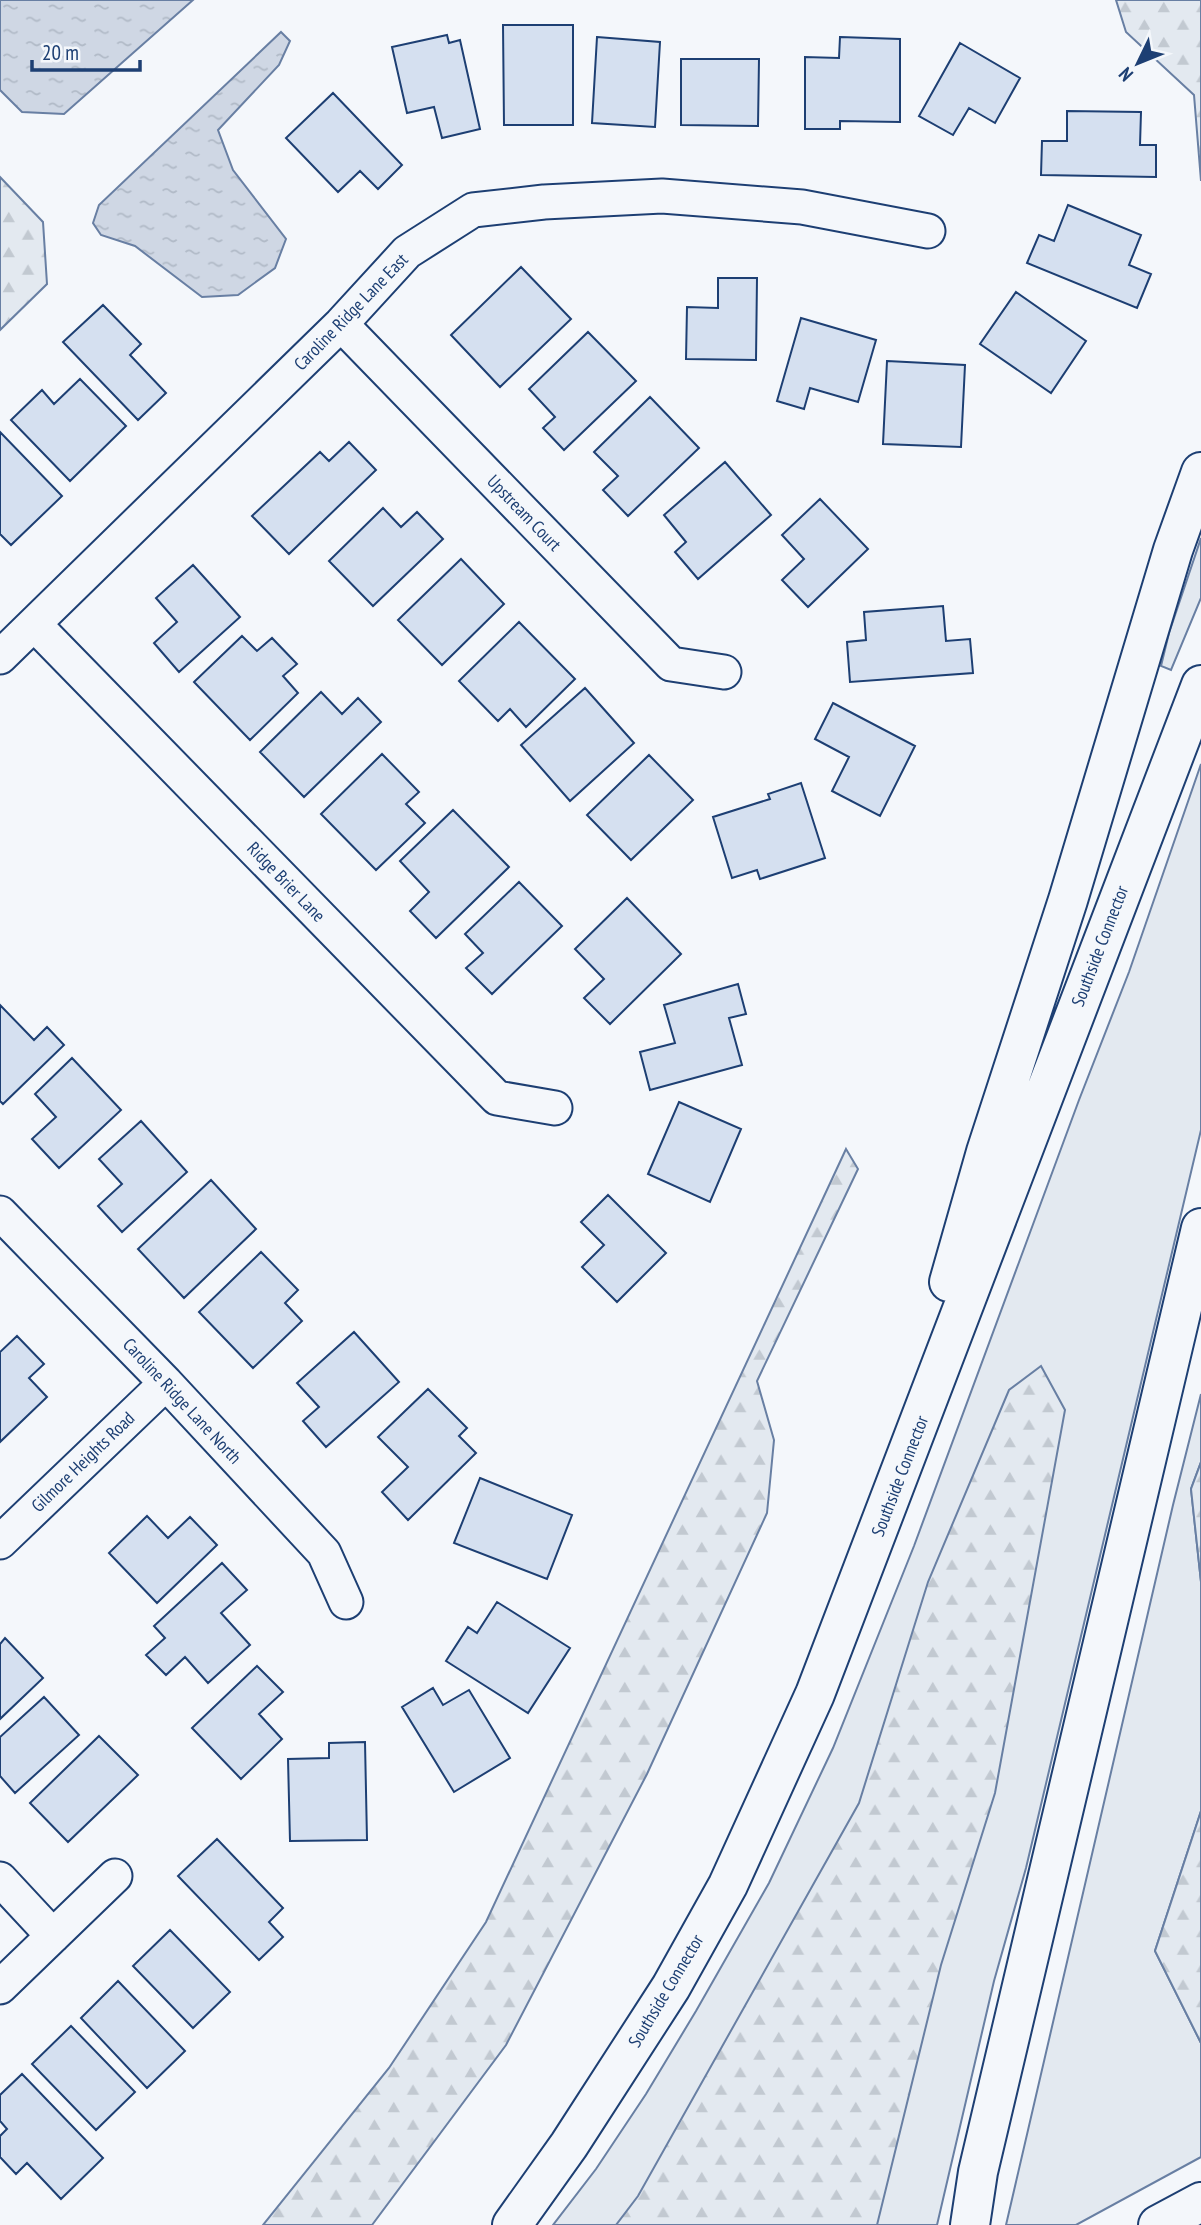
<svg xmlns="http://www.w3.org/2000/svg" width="1201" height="2225" font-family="'PT Sans Narrow',sans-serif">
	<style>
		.green { fill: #e3e9f0; stroke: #687fa3; stroke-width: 2 }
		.forest { fill: url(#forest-firs); stroke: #687fa3; stroke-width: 2 }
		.water { fill: url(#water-ripples); stroke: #687fa3; stroke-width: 2 }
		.building { fill: #d5e0f0; stroke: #1d3f73; stroke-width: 2 }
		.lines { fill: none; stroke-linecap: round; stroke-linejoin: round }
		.street-casing { stroke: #1d3f73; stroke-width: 37 }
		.highway-casing { stroke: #1d3f73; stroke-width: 42 }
		.street { stroke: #f4f7fb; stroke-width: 33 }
		.highway { stroke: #f4f7fb; stroke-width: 38 }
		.labels { text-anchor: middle; stroke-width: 5; stroke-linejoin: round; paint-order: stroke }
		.street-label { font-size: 18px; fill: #1d3f73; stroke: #f4f7fb }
	</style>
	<defs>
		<pattern id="forest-firs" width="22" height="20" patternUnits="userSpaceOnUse" patternTransform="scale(1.75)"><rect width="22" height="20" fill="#e3e9f0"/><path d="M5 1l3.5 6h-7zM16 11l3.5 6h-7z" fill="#c2c9d1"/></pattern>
		<pattern id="water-ripples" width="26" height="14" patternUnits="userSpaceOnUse" patternTransform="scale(1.75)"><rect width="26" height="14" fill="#cfd7e4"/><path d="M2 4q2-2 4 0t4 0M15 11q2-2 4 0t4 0" fill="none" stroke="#b1bac7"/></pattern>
	</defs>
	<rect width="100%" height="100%" fill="#f4f7fb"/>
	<path class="green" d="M1201,538v60l-30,72 -10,-4 8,-33z
		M1201,764v366l-175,738 -32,113 -57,244h-384l43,-56 50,-75 50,-83 73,-128 64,-135 81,-202 165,-446 50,-128z
		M1201,1394v68l-10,27 10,93v229l-46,140 46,92v114l-125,68h-70l167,-720z"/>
	<path class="forest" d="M1116,0h85v181l-7,-86 -68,-63z
		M0,177l43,45 4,62 -47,46z
		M846,1149l12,20 -101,212 17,59 -7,73 -120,261 -141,271 -134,180h-109l126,-157 97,-146z
		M1041,1366l24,44 -70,383 -54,172 -64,260h-261l22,-29 221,-393 69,-221 81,-192z
		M1201,1462v120l-10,-93z
		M1201,1811v232l-46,-92z"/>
	<path class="water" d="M0,0h193l-129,114 -42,-2 -22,-22z
		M281,32l9,9 -11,24 -61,65 15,40 53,69 -11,29 -37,27 -36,2 -67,-51 -34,-11 -8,-12 6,-18z"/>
	<path class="building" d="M503,25h70v100h-69z
		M447,35l2,8 11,-3 20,89 -38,9 -8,-31 -27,6 -15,-66z
		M597,37l63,5 -5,85 -63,-4z
		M840,37l60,2v83l-60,-1v8h-35v-72l34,1z
		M960,43l60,35 -25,45 -26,-15 -16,27 -34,-19z
		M681,59h78l-1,67 -77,-1z
		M333,93l69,72 -24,24 -18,-18 -22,21 -52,-54z
		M1067,111l74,1 -1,33h16v32l-115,-2 1,-34h25z
		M1068,205l73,30 -12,30 22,9 -14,34 -110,-45 12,-28 15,6z
		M521,267l50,52 -71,68 -49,-52z
		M718,278h39l-1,82 -70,-1 1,-52 31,1z
		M1016,292l70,49 -35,52 -71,-49z
		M103,305l38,39 -11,11 36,38 -28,27 -75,-78z
		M801,318l75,22 -18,62 -48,-14 -6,21 -27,-8z
		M588,332l48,49 -72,69 -21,-22 12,-11 -26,-28z
		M887,361l78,4 -4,82 -78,-3z
		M80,379l46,47 -56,55 -59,-61 31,-30 12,14z
		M650,397l49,51 -71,68 -25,-26 15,-14 -24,-24z
		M0,432l62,64 -51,49 -11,-11z
		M349,442l27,28 -87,84 -37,-38 68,-64 9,9z
		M725,462l46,53 -73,64 -23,-27 11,-10 -22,-27z
		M820,499l48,50 -60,58 -26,-27 22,-21 -22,-24z
		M383,508l18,19 16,-15 26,27 -70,67 -44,-45z
		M461,559l43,45 -62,61 -44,-45z
		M193,565l47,52 -61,55 -25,-29 23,-21 -21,-24z
		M943,606l3,35 24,-2 3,34 -123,9 -3,-40 19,-2 -2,-28z
		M519,622l56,57 -49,48 -16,-18 -12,12 -39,-40z
		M242,636l15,15 15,-13 25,26 -14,12 15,17 -48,47 -56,-58z
		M585,688l49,55 -64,58 -49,-56z
		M321,692l21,22 16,-16 23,24 -77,75 -44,-45z
		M833,703l82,43 -35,70 -48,-25 17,-34 -34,-18z
		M382,754l37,38 -13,12 19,19 -49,47 -55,-56z
		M649,755l44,45 -62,60 -44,-45z
		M801,783l24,75 -65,21 -3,-9 -25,8 -19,-61 57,-18 -2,-5z
		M453,810l56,57 -73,71 -26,-27 19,-19 -29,-31z
		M519,882l43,44 -70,68 -26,-26 17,-15 -18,-19z
		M627,898l54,56 -71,70 -26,-26 20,-19 -29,-30z
		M738,984l8,30 -17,4 13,47 -92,25 -10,-38 35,-9 -11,-38z
		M0,1005l34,35 13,-13 17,18 -61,59 -3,-3z
		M72,1058l49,52 -62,58 -27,-29 24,-22 -21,-23z
		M679,1102l62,27 -31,73 -62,-28z
		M141,1121l46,51 -65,60 -24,-26 24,-22 -23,-25z
		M211,1180l45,49 -72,69 -46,-49z
		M608,1195l58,58 -49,49 -35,-35 22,-22 -23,-23z
		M261,1252l37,38 -13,13 17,18 -49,47 -54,-56z
		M354,1332l45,50 -73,65 -23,-26 16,-14 -22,-24z
		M17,1336l27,28 -15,14 18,19 -47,45v-90z
		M428,1389l39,39 -8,8 17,17 -68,67 -26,-28 26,-25 -30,-30z
		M480,1478l92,37 -25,64 -93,-36z
		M147,1516l21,22 22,-21 27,28 -60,58 -48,-50z
		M222,1563l25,27 -26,23 29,32 -42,38 -23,-26 -19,18 -20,-20 19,-17 -11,-12z
		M497,1602l73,46 -42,65 -82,-52 22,-34 9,6z
		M5,1638l38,40 -43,41v-75z
		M257,1666l26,26 -24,22 23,25 -41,40 -49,-51z
		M433,1688l10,17 26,-15 41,68 -56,34 -52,-85z
		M44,1697l35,38 -64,58 -15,-17v-39z
		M99,1736l39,39 -70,67 -38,-39z
		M365,1742l2,98 -77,1 -2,-82 41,-1v-15z
		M217,1839l66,69 -14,14 14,15 -24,23 -81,-84z
		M170,1930l60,62 -37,36 -60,-62z
		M118,1981l67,70 -38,37 -66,-70z
		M71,2026l64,66 -39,38 -64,-66z
		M22,2074l81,84 -42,41 -34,-36 -11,11 -16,-17v-21l7,-7 -7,-8v-26z"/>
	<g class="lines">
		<g class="street-casing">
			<path id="street" d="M341,324l330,340 53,8
				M35,625l462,473 58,10
				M0,657l341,-333 66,-72 66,-42 71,-8 118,-6 140,11 126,24
				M0,1213l166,170 158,170 22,49
				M0,1542l166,-159
				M0,1879l53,57
				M0,1987l115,-111"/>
		</g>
		<g class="highway-casing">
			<path id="highway" d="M949,1282l37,-130 82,-252 105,-350 28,-78
				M512,2225l57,-80 102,-158 57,-102 87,-191 386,-1009
				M970,2225l8,-53 223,-944
				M1158,2225l43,-23"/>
		</g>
		<use href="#street" class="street"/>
		<use href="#highway" class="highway"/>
	</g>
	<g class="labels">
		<g class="street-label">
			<text transform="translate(351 312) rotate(-46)" y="6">Caroline Ridge Lane East</text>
			<text transform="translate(524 513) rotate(46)" y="6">Upstream Court</text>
			<text transform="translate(286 882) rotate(46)" y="6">Ridge Brier Lane</text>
			<text transform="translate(1100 946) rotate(-69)" y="6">Southside Connector</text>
			<text transform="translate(182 1401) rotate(47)" y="6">Caroline Ridge Lane North</text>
			<text transform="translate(83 1462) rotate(-44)" y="6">Gilmore Heights Road</text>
			<text transform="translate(900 1476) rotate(-69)" y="6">Southside Connector</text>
			<text transform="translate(666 1991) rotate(-59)" y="6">Southside Connector</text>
		</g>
	</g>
	<g transform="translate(1138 63) rotate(227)" stroke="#f4f7fb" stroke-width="5" paint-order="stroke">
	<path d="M0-5L12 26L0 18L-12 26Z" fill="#1d3f73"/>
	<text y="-10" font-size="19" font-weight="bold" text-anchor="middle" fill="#1d3f73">N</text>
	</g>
	<path d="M32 60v10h108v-10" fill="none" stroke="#1d3f73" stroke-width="3.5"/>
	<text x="42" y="60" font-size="21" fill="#1d3f73" stroke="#f4f7fb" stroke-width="5" paint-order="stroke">20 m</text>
</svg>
